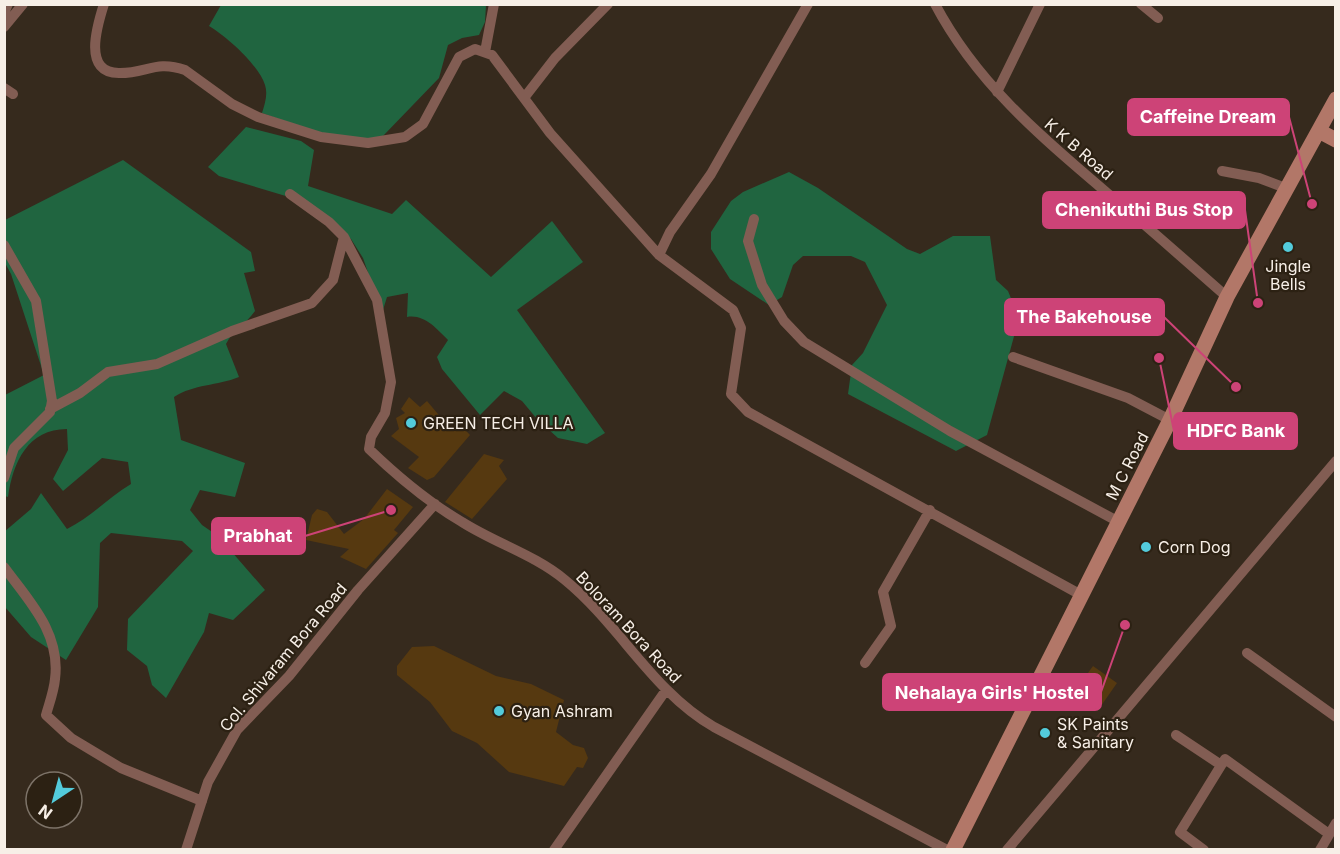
<svg xmlns="http://www.w3.org/2000/svg" width="1340" height="854" font-family="Inter,sans-serif">
	<style>
		.forest { fill: #206540 }
		.building { fill: #563910 }
		.lines { fill: none; stroke-linecap: round; stroke-linejoin: round }
		.street { stroke: #825d53; stroke-width: 10 }
		.secondary { stroke: #b27768; stroke-width: 15 }
		.poi-dot { fill: #53cbdb; stroke: #2c2113; stroke-width: 2 }
		.labels { text-anchor: middle; stroke-width: 4.5; stroke-linejoin: round; paint-order: stroke }
		.street-label { font-size: 16px; fill: #f7efe7; stroke: #2c2113 }
		.poi-label { font-size: 16px; fill: #f7efe7; stroke: #2c2113; text-anchor: start }
		.leader { fill: none; stroke: #cd4377; stroke-width: 2 }
		.callout-dot { fill: #cd4377; stroke: #2c2113; stroke-width: 2 }
		.callout { fill: #cd4377; stroke: #cd4377; stroke-width: 2 }
		.callout-label { font-size: 18px; text-anchor: middle; font-weight: bold; fill: #fff }
	</style>
	<rect width="100%" height="100%" fill="#362a1d"/>
	<path class="forest" d="M221,5h265l-1,17 -6,13 -17,3 -14,7 -9,33 -56,58 -34,8 -87,-31c3,-9 6,-19 3,-28 -6,-20 -39,-49 -56,-59z
		M246,127l55,14 13,9 -6,36 84,28 14,-14 85,77 61,-56 31,41 -66,48 88,123 -18,11 -29,-6 -21,-19 -15,-18 -18,-10 -24,24 -38,-46 -5,-12 11,-17c-12,-12 -24,-26 -41,-23l1,-24 -21,4 -5,16 -19,-55 -12,-19 -52,-39 -80,-24 -11,-9z
		M123,160l128,92 4,19 -11,2 11,38c-9,13 -22,19 -29,33l13,33c-22,9 -45,7 -65,20l7,43 64,23 -10,34 -35,-7 -10,20 12,15 16,11 47,54 -32,30 -24,-7 -5,19 -38,66 -14,-13 -5,-19 -20,-16 1,-31 65,-68 -11,-10 -71,-8 -11,10 -2,64 -32,53 -35,-23 -26,-30 -1,-75 27,-23 10,-16 26,36c24,-12 41,-31 64,-45l-3,-22 -26,-4 -39,33 -10,-12 15,-29 -1,-21c-39,0 -54,33 -59,68l-3,-1v-101l39,-20 -33,-101 -6,-11v-43z
		M789,172l29,16 89,61 13,5 33,-18h37l6,44 12,11 11,27 -32,117 -31,16 -108,-57 4,-29 11,-12 24,-48 -22,-43 -14,-6h-48l-10,9 -11,32 -13,8 -39,-26 -19,-30v-17l20,-31 12,-9z"/>
	<path class="building" d="M409,397l11,10 7,-6 21,25 7,-7 15,16 -36,42 -7,3 -19,-12 11,-11 -28,-21 8,-7 -3,-11 9,-5 -4,-4z
		M484,454l20,6 -5,6 8,13 -35,40 -27,-17z
		M387,489l26,18 -19,23 4,3 -32,36 -26,-12 9,-8 -43,-9 6,-25 5,-6 10,3 17,22 20,-15z
		M434,646l62,30 35,8 33,16 -8,32 17,13 11,3 4,10 -5,10 -6,-1 -13,19 -55,-14 -32,-29 -25,-12 -22,-29 -33,-27v-9l15,-19z
		M1093,666l24,17 -16,23 -24,-18z"/>
	<g class="lines">
		<path class="street" d="M104,4c-7,22 -22,70 16,69 27,0 36,-13 65,-3l47,34 26,13 63,20 47,6 37,-6 18,-13 36,-67 16,-8 17,6 58,78 109,122 74,55 8,18 -10,66 17,18 335,184
			M935,4c41,78 105,132 171,188 41,34 81,70 121,105
			M1141,4l17,14
			M4,13l4,-9
			M4,27l19,-23
			M485,52l9,-48
			M4,88l9,6
			M997,92l43,-88
			M524,98l31,-40 53,-54
			M1222,171l37,7 29,11
			M290,194l39,28 15,15 33,63 14,82 -6,31 -14,24 -2,12c28,27 59,53 93,73 33,21 73,33 103,58 55,45 87,111 149,147l233,123
			M754,219l-6,22 14,44 22,36 20,21 146,89 169,91
			M4,245l32,56 16,100 -2,11 -36,36 -10,30
			M659,255l11,-23 41,-58 97,-170
			M1013,357l115,41 42,22
			M50,409l30,-16 28,-21 49,-8 75,-33 80,-28 21,-23 11,-43
			M4,567c25,34 57,66 51,112 -1,12 -6,25 -9,36l25,23 50,30 81,33
			M1247,653l89,64
			M865,663l26,-37 -8,-34 47,-82
			M1176,735l45,30
			M186,850l22,-68 29,-52 52,-54 69,-86 77,-86
			M554,850l112,-160
			M1007,850l329,-389
			M1204,850l-24,-18 45,-73 104,75
			M1320,850l16,-27"/>
		<path class="secondary" d="M1319,131l17,9
			M953,850l217,-430 57,-123 109,-198"/>
	</g>
	<g class="poi-dot">
		<circle cx="1288" cy="247" r="6"/>
		<circle cx="411" cy="423" r="6"/>
		<circle cx="1146" cy="547" r="6"/>
		<circle cx="499" cy="711" r="6"/>
		<circle cx="1045" cy="733" r="6"/>
	</g>
	<g class="labels">
		<g class="street-label">
			<text transform="translate(1079 149) rotate(41)" y="6">K K B Road</text>
			<text transform="translate(1127 466) rotate(-63)" y="6">M C Road</text>
			<text transform="translate(629 627) rotate(47)" y="6">Boloram Bora Road</text>
			<text transform="translate(283 657) rotate(-50)" y="6">Col. Shivaram Bora Road</text>
		</g>
		<g class="poi-label">
			<text x="1288" y="272" text-anchor="middle">Jingle<tspan x="1288" dy="18">Bells</tspan></text>
			<text x="423" y="429">GREEN TECH VILLA</text>
			<text x="1158" y="553">Corn Dog</text>
			<text x="511" y="717">Gyan Ashram</text>
			<text x="1057" y="730">SK Paints<tspan x="1057" dy="18">&amp; Sanitary</tspan></text>
		</g>
	</g>
	<path class="leader" d="M1312 204L1289 117M1258 303L1245 210M1236 387L1164 317M1159 358L1174 431M391 510L305 536M1125 625L1101 692"/>
	<g class="callout-dot">
		<circle cx="1312" cy="204" r="6"/>
		<circle cx="1258" cy="303" r="6"/>
		<circle cx="1236" cy="387" r="6"/>
		<circle cx="1159" cy="358" r="6"/>
		<circle cx="391" cy="510" r="6"/>
		<circle cx="1125" cy="625" r="6"/>
	</g>
	<g class="callout">
		<rect x="1128" y="99" width="161" height="36" rx="6"/>
		<rect x="1043" y="192" width="202" height="36" rx="6"/>
		<rect x="1005" y="299" width="159" height="36" rx="6"/>
		<rect x="1174" y="413" width="123" height="36" rx="6"/>
		<rect x="212" y="518" width="93" height="36" rx="6"/>
		<rect x="883" y="674" width="218" height="36" rx="6"/>
	</g>
	<g class="callout-label">
		<text x="1208" y="123">Caffeine Dream</text>
		<text x="1144" y="216">Chenikuthi Bus Stop</text>
		<text x="1084" y="323">The Bakehouse</text>
		<text x="1236" y="437">HDFC Bank</text>
		<text x="258" y="542">Prabhat</text>
		<text x="992" y="699">Nehalaya Girls' Hostel</text>
	</g>
	<rect width="1340" height="854" fill="none" stroke="#f7efe7" stroke-width="12"/>
	<g transform="translate(54 800) rotate(216)"><circle r="28" fill="#2c2113" stroke="#7d7368" stroke-width="1.5"/>
	<path d="M0-4.5L10 22L0 15L-10 22Z" fill="#53cbdb"/>
	<text y="-9" font-size="16" font-weight="bold" text-anchor="middle" fill="#f7efe7">N</text>
	</g>
</svg>
